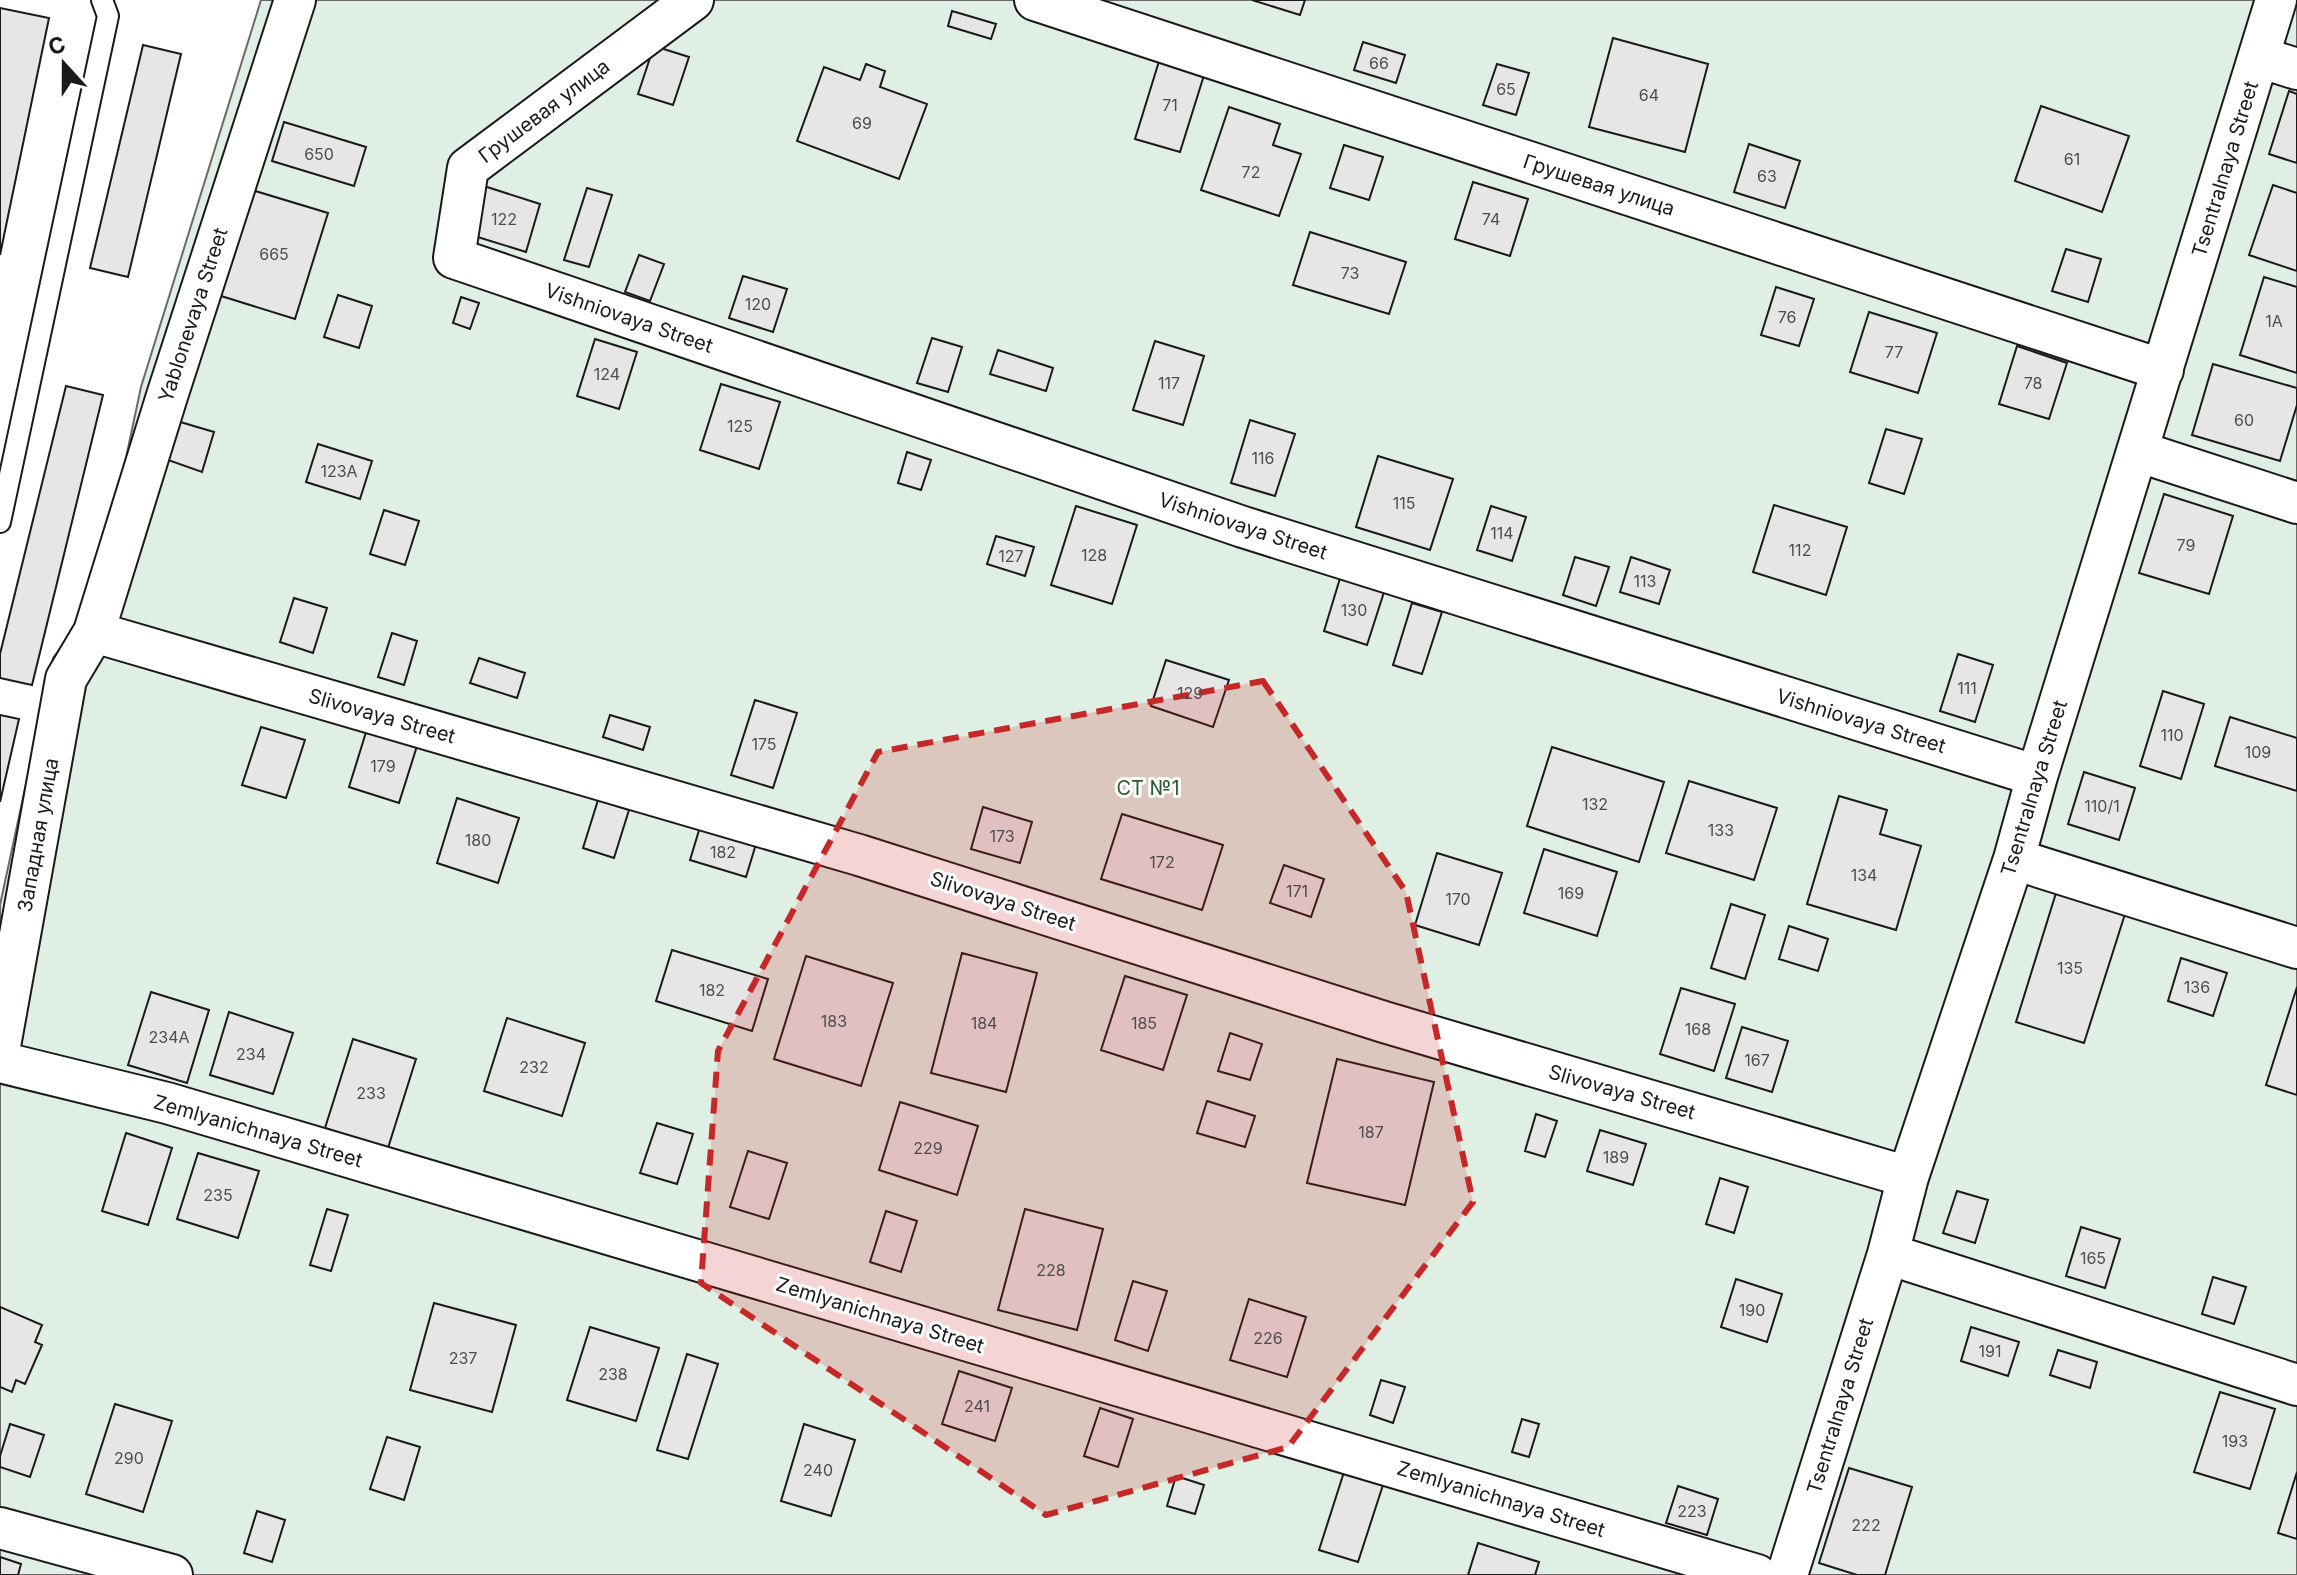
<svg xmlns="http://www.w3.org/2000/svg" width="2297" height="1575" font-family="Inter,sans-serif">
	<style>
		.green { fill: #e0efe3; stroke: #6a6a6a; stroke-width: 2 }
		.building { fill: #e6e6e6; stroke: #1a1a1a; stroke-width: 2 }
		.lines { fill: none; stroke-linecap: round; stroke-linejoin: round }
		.lane-casing { stroke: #1a1a1a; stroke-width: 24 }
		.street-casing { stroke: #1a1a1a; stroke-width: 44 }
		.lane { stroke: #fff; stroke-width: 20 }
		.street { stroke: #fff; stroke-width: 40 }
		.marked { fill: #c62828; fill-opacity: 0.2; stroke: #c62828; stroke-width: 6; stroke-dasharray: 16 10; stroke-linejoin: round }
		.labels { text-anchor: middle; stroke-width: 6; stroke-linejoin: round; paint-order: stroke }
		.number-label { font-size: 16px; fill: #4d4d4d }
		.street-label { font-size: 20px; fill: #1a1a1a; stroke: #fff }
		.park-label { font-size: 20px; fill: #2b5a34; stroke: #fff }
	</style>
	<rect width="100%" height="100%" fill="#fff"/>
	<path class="green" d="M261,0h2036v1575h-2297v-670l53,-247 42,-54 46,-217z"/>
	<path class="building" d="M1252,0h53l-5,15z
		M0,8l49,10 -49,237z
		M952,11l44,13 -5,15 -43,-13z
		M1613,38l95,26 -23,88 -96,-25z
		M1363,42l42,13 -9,28 -42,-13z
		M143,45l38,9 -53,223 -38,-9z
		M654,46l35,11 -16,48 -35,-11z
		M1160,58l45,14 -25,80 -45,-13z
		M866,64l19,7 -5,16 47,17 -28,75 -102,-38 27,-74 36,13z
		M1497,64l32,9 -13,42 -33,-10z
		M2289,91l8,3v69l-28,-9z
		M2041,106l88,30 -27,76 -87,-31z
		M1229,107l51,17 -7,21 28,9 -22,62 -78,-26z
		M284,122l82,25 -12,39 -82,-25z
		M1749,144l51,17 -15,47 -51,-16z
		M1344,145l39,12 -14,43 -39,-12z
		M1473,182l55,17 -18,57 -55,-17z
		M2273,185l24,8v78l-48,-16z
		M484,186l56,18 -14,48 -58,-18z
		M587,188l25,7 -23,72 -25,-7z
		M252,190l76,23 -33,106 -77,-24z
		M1310,232l96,30 -17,52 -96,-29z
		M2066,249l35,10 -13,43 -36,-11z
		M639,255l25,9 -14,37 -25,-9z
		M743,276l44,13 -14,43 -44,-14z
		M2264,277l33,10v86l-57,-18z
		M1776,287l38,12 -15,47 -38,-11z
		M338,295l34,11 -13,42 -35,-11z
		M461,297l18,6 -9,26 -17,-6z
		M1869,312l68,21 -19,60 -68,-21z
		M932,338l30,9 -14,45 -31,-9z
		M595,339l42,13 -18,57 -42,-13z
		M1155,341l49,15 -21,69 -50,-15z
		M2017,346l50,17 -18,56 -50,-15z
		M998,350l55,18 -7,23 -56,-17z
		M2213,364l84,24v17l-17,56 -88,-26z
		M721,384l59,18 -21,67 -59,-19z
		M66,386l37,9 -71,290 -32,-7v-24z
		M1250,420l45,14 -20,62 -44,-13z
		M177,421l37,11 -12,40 -37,-13z
		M1886,429l36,10 -18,55 -35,-11z
		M318,444l54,17 -12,38 -54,-17z
		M907,452l24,8 -10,30 -23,-7z
		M1378,456l75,23 -23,71 -74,-23z
		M2164,494l69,22 -24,78 -70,-21z
		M1774,505l73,22 -21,68 -73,-23z
		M1076,506l61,19 -25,79 -61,-19z
		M1491,506l35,11 -14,44 -35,-11z
		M384,510l35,11 -14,44 -35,-11z
		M996,536l38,11 -9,29 -38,-12z
		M1575,557l34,10 -13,39 -33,-11z
		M1631,557l39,13 -11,34 -39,-12z
		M1341,575l44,14 -18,56 -43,-14z
		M294,598l33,10 -14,45 -33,-11z
		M1412,603l30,9 -20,62 -29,-9z
		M392,633l25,8 -13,44 -26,-8z
		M1958,654l35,11 -18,57 -35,-11z
		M479,658l46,15 -8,25 -47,-15z
		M1166,660l63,20 -16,47 -62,-21z
		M2163,691l41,13 -23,75 -41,-13z
		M755,700l42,13 -24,75 -42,-13z
		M0,715l19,4 -19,83z
		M610,715l40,12 -7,23 -40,-13z
		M2230,717l67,21v53l-82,-25z
		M261,727l44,13 -19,58 -44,-13z
		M367,729l50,17 -18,57 -50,-16z
		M1552,747l112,35 -25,80 -112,-36z
		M2084,772l51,16 -16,52 -51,-16z
		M1689,781l88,27 -23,72 -88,-27z
		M1839,796l48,14 -7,24 41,12 -25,84 -89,-26z
		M457,798l62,20 -21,65 -61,-20z
		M598,800l31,10 -15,48 -31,-10z
		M983,807l49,15 -12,41 -49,-14z
		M1122,814l101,31 -21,65 -101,-31z
		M700,827l56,17 -10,33 -56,-17z
		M1544,849l73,23 -20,64 -73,-23z
		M1437,853l65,20 -23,72 -64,-20z
		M1284,865l40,14 -13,38 -41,-14z
		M2056,893l69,21 -41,129 -68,-21z
		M1731,904l34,11 -20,64 -34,-11z
		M1789,926l39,13 -10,32 -39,-12z
		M672,950l96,29 -16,52 -96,-30z
		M962,953l75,20 -31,119 -75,-19z
		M806,956l87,27 -32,103 -87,-27z
		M2181,958l46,15 -14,43 -45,-15z
		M1125,976l62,19 -24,75 -62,-20z
		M2297,987v108l-31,-10z
		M1681,988l54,16 -21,67 -54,-17z
		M151,992l58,18 -22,73 -59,-18z
		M229,1012l64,21 -20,61 -63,-19z
		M507,1018l78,25 -23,73 -78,-25z
		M1742,1027l46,14 -16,51 -46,-14z
		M1230,1033l32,11 -12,36 -32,-9z
		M353,1039l63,20 -28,89 -63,-20z
		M1337,1059l97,23 -29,123 -98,-22z
		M1207,1101l48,15 -10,31 -48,-14z
		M900,1102l78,24 -21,69 -78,-25z
		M1536,1114l21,7 -12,36 -20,-6z
		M657,1123l36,11 -16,50 -37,-11z
		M1600,1130l46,14 -13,41 -46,-14z
		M126,1133l46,15 -24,77 -46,-14z
		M748,1151l39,12 -18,56 -39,-12z
		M198,1153l61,18 -21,67 -61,-19z
		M1720,1178l28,9 -14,46 -28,-9z
		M1957,1191l31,9 -13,43 -32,-10z
		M327,1209l21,6 -17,56 -21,-6z
		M1025,1209l78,20 -26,101 -79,-20z
		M886,1211l31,10 -16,51 -31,-10z
		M2081,1227l39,12 -15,49 -39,-12z
		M2213,1277l33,10 -12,37 -32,-10z
		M1736,1279l46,15 -15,48 -46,-15z
		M1133,1281l34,10 -19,60 -33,-11z
		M1249,1299l57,18 -19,60 -57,-17z
		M434,1303l82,22 -24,87 -82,-22z
		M0,1307l42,18 -7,17 7,3 -17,39 -9,-4 -4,12 -12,-5z
		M590,1327l69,21 -23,73 -69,-21z
		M1971,1327l48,15 -11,34 -47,-15z
		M2058,1350l39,12 -7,26 -40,-13z
		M687,1354l31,10 -30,95 -31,-9z
		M959,1371l53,17 -17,53 -53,-17z
		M1381,1380l24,7 -12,36 -23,-8z
		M2220,1392l55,17 -25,80 -56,-17z
		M115,1404l57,17 -29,91 -57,-18z
		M1100,1408l33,11 -15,48 -34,-11z
		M1522,1419l17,5 -10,33 -17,-5z
		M10,1424l34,11 -14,42 -30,-10v-11z
		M804,1424l51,16 -24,76 -50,-15z
		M387,1437l33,10 -16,53 -34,-11z
		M1849,1468l63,19 -27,88h-28l-38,-12z
		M1344,1472l39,13 -25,77 -39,-12z
		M2297,1472v67l-19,-6z
		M1176,1476l28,9 -9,29 -28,-8z
		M1678,1486l40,13 -11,36 -41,-12z
		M257,1511l28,9 -13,42 -28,-9z
		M1478,1543l61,19 -4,13h-67z
		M0,1557l21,7 -3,11h-18z"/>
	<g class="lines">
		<g class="lane-casing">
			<path id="lane" d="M0,522l108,-506 -6,-16"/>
		</g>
		<g class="street-casing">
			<path id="street" d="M693,0l-225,168 -14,90 789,269 794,249
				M1035,0l1128,370
				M2259,57l38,12
				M2137,451l160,52
				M94,632l765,223 525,167 524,155
				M2014,859l283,89
				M0,1046l66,-367 28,-47 73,-236 128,-396
				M0,1062l167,41 1590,472
				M1888,1254l409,131
				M0,1528l172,47
				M1787,1575l101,-321 20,-77 106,-318 23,-83 239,-776"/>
		</g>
		<use href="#lane" class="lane"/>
		<use href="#street" class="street"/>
	</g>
	<path class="marked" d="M1263,681l143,211 67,310 -185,245 -242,68 -345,-232 17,-232 160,-299z"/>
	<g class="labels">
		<g class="number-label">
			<text x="1379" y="69">66</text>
			<text x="1506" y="95">65</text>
			<text x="1649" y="101">64</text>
			<text x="1170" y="111">71</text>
			<text x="862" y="129">69</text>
			<text x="319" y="160">650</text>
			<text x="2072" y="165">61</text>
			<text x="1251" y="178">72</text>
			<text x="1767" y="182">63</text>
			<text x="504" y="225">122</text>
			<text x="1491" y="225">74</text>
			<text x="274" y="260">665</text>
			<text x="1350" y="279">73</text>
			<text x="758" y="310">120</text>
			<text x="1787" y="323">76</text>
			<text x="2274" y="327">1А</text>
			<text x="1894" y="358">77</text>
			<text x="607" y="380">124</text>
			<text x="1169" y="389">117</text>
			<text x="2033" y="389">78</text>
			<text x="2244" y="426">60</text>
			<text x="740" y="432">125</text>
			<text x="1263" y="464">116</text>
			<text x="339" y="477">123А</text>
			<text x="1404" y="509">115</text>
			<text x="1502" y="539">114</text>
			<text x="2186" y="551">79</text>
			<text x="1800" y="556">112</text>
			<text x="1094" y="561">128</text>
			<text x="1011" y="562">127</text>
			<text x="1645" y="587">113</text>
			<text x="1354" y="616">130</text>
			<text x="1967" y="694">111</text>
			<text x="1190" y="699">129</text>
			<text x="2172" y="741">110</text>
			<text x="764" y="750">175</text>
			<text x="2258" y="758">109</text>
			<text x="383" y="772">179</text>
			<text x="1595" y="810">132</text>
			<text x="2102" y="812">110/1</text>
			<text x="1721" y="836">133</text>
			<text x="1002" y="842">173</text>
			<text x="478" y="846">180</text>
			<text x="723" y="858">182</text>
			<text x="1162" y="868">172</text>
			<text x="1864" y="881">134</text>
			<text x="1297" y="897">171</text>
			<text x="1571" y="899">169</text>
			<text x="1458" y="905">170</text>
			<text x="2070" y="974">135</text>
			<text x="2197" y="993">136</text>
			<text x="712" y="996">182</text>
			<text x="834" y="1027">183</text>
			<text x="984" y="1029">184</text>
			<text x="1144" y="1029">185</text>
			<text x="1698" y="1035">168</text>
			<text x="169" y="1043">234А</text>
			<text x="251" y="1060">234</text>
			<text x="1757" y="1066">167</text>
			<text x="534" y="1073">232</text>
			<text x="371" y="1099">233</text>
			<text x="1371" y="1138">187</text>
			<text x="928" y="1154">229</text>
			<text x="1616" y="1163">189</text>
			<text x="218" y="1201">235</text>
			<text x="2093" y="1264">165</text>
			<text x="1051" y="1276">228</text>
			<text x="1752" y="1316">190</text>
			<text x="1268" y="1344">226</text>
			<text x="1990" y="1357">191</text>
			<text x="463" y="1364">237</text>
			<text x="613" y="1380">238</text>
			<text x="977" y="1412">241</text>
			<text x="2235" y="1447">193</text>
			<text x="129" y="1464">290</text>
			<text x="818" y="1476">240</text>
			<text x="1692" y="1517">223</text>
			<text x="1866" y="1531">222</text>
		</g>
		<g class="street-label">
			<text transform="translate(544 111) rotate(-37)" y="7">Грушевая улица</text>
			<text transform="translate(2225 169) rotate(-73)" y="7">Tsentralnaya Street</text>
			<text transform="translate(1599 185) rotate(18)" y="7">Грушевая улица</text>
			<text transform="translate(193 315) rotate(-72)" y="7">Yablonevaya Street</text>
			<text transform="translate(629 318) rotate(19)" y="7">Vishniovaya Street</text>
			<text transform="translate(1243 526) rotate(18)" y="7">Vishniovaya Street</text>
			<text transform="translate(382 716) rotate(16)" y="7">Slivovaya Street</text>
			<text transform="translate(1861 721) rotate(17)" y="7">Vishniovaya Street</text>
			<text transform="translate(2034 788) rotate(-73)" y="7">Tsentralnaya Street</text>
			<text transform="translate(38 835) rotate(-80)" y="7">Западная улица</text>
			<text transform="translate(1003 901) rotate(18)" y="7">Slivovaya Street</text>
			<text transform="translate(1622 1092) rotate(16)" y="7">Slivovaya Street</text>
			<text transform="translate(258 1131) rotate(16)" y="7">Zemlyanichnaya Street</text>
			<text transform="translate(880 1315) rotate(17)" y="7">Zemlyanichnaya Street</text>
			<text transform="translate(1840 1406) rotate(-73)" y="7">Tsentralnaya Street</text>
			<text transform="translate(1501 1499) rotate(17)" y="7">Zemlyanichnaya Street</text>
		</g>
		<g class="park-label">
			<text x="1148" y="795">СТ №1</text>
		</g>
	</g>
	<g transform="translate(64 64) rotate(339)" stroke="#ffffff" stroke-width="6" paint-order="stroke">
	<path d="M0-6L14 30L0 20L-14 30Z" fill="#1a1a1a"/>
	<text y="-12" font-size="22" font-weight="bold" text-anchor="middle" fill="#1a1a1a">С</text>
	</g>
</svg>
